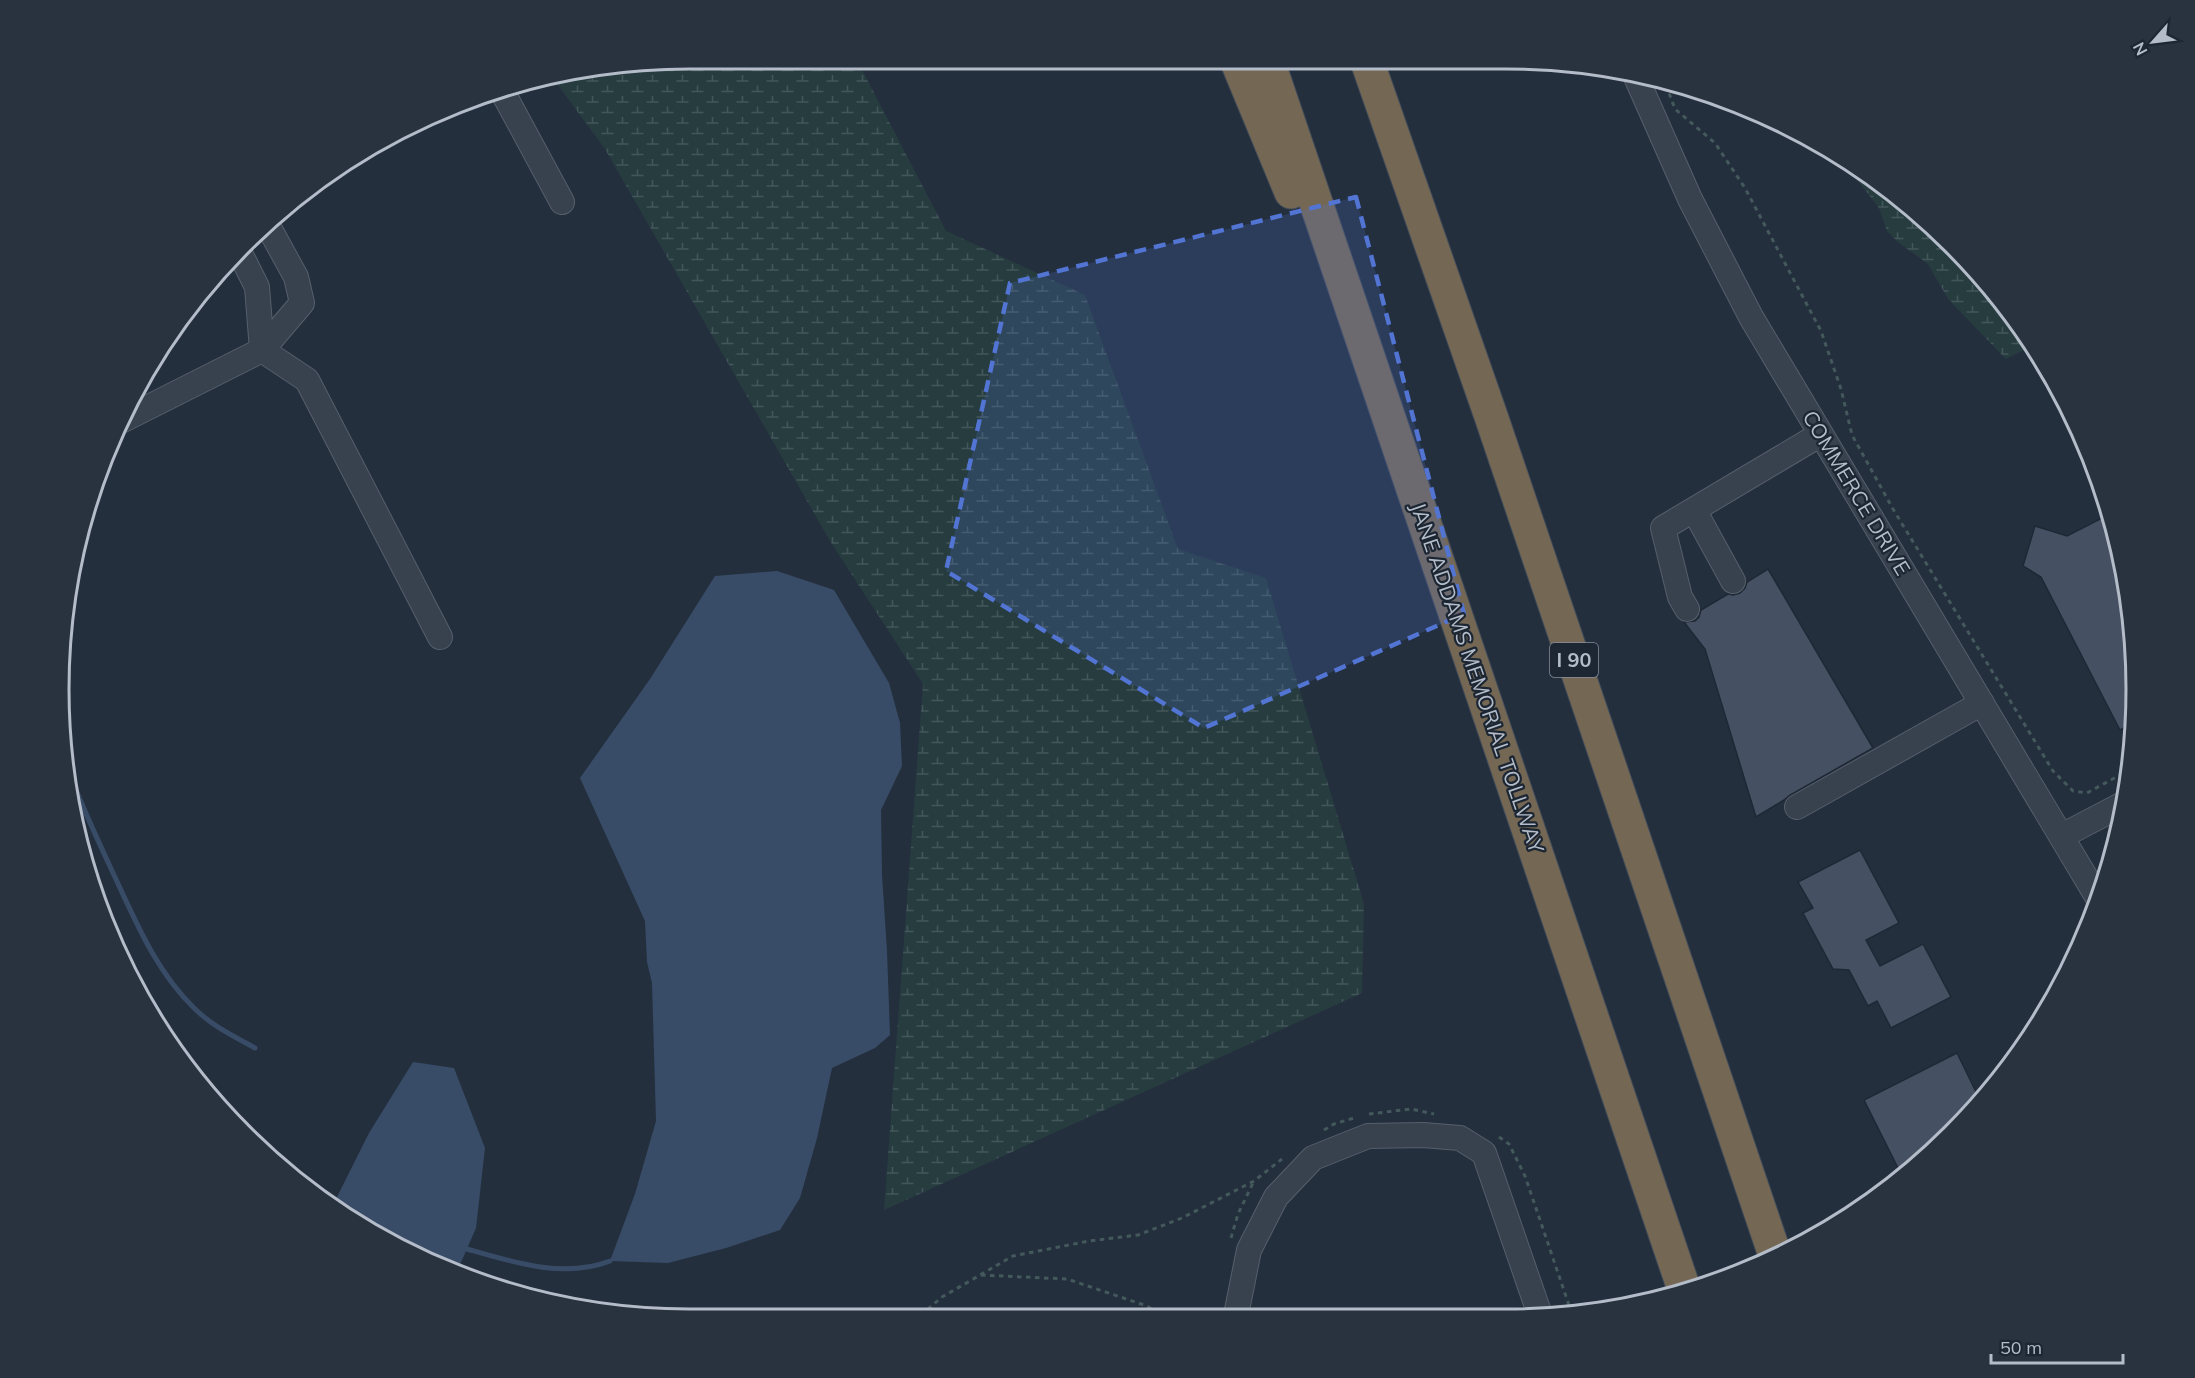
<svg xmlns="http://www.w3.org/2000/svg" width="2195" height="1378" font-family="Mulish,sans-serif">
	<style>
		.wetland { fill: url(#wetland-marsh) }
		.water { fill: #394c67 }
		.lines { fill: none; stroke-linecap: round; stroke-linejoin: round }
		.stream { stroke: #394c67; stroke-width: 5 }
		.building { fill: #455162; stroke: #1f2835; stroke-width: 1.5 }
		.minor-casing { stroke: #565f6c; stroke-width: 26 }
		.highway-casing { stroke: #434c59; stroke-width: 35 }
		.path { stroke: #44595c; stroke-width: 3; stroke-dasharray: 4.5 4.5; stroke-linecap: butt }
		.minor { stroke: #38414e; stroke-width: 24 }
		.highway { stroke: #746855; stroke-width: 33 }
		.marked { fill: #5274d3; fill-opacity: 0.2; stroke: #5274d3; stroke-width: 4.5; stroke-dasharray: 12 8; stroke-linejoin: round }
		.labels { text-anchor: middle; stroke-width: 4.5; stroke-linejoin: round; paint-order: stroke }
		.shield { fill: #1d2633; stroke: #878f9c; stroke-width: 1.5 }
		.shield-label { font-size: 20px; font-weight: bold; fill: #b4bcc9 }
		.street-label { font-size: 21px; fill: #b4bcc9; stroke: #1d2633 }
		.rim { fill: none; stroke: #b4bcc9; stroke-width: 3 }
	</style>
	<defs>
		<pattern id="wetland-marsh" width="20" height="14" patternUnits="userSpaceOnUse" patternTransform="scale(1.5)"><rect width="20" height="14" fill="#263c3f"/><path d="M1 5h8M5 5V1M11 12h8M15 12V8" fill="none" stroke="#435659"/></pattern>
	</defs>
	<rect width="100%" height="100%" fill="#242f3e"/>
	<path class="wetland" d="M606,64h253l87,167 139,64 93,254 88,29 98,326 -2,89 -478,217 39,-526 -93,-143 -225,-392 -53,-72z
		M1844,163l46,26 90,85 49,68 -3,7 -20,10 -7,-7 -51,-53 -20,-35 -29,-21 -12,-12 -8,-23z"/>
	<path class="water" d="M777,571l57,19 55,93 11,40 2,43 -21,44 1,65 5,76 3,84 -15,13 -43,20 -15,70 -17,60 -20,32 -54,18 -58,15 -58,-2 25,-67 21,-73 -4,-138 -5,-21 -2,-41 -65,-143 70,-99 65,-103z
		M413,1062l41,6 31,80 -9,80 -20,46 -9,-3 -114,-66 36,-72z"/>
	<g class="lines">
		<path class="stream" d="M70,775c15,39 33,76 50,113 20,43 39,86 74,120 18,18 39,28 61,40
			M467,1249c45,13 97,30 143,12"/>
	</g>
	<path class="building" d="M2108,515l4,8 19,84 4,115 -15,8 -79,-153 -18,-11 12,-40 32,10z
		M1768,569l105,179 -83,47 -6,5 -28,17 -51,-168 -21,-27 11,-1 4,-4 2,-7 27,-16 5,1 7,-2 5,-5 2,-6z
		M1860,850l39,73 -33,17 14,26 43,-22 28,53 -60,31 -14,-27 -9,5 -19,-36 -16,-1 -30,-56 10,-5 -15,-26z
		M1957,1053l23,47 -59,63 -19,13 -38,-76z"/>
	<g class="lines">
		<g class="minor-casing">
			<path id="minor" d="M1636,77l54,122 61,118 347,581
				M501,89l61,113
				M238,249l19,38 5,63
				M262,350l45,30 133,257
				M121,421l141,-71 40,-47 -6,-26 -29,-53
				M1694,510l39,71
				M1687,609l-7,-12 -17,-69 158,-94
				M1797,807l185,-104
				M2062,836l61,-32
				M1241,1317l-4,-7 12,-60 27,-53 37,-39 55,-22 55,-1 37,3 24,15 57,165"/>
		</g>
		<g class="highway-casing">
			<path id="highway" d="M1238,64l53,128
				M1269,64l416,1228
				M1368,64l124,355 284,839"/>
		</g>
		<path class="path" d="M1666,85l9,24 40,34 30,45 76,143 20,58 11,46 41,74 160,262 20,20 14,2 42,-23
			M1369,1114l42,-5 23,5
			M1324,1130l10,-6 20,-6
			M1499,1137l10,7 16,32 47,138
			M1231,1238l7,-24 15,-31
			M981,1275l86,4 80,27 15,10
			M921,1315l21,-18 71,-41 76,-15 49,-6 44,-17 72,-37 28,-22"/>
		<use href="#minor" class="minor"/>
		<use href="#highway" class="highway"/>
	</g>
	<path class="marked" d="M1356,197l108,417 -260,114 -258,-157 64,-288z"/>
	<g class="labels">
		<rect class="shield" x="1550" y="643" width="48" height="34" rx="4.5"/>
		<g class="shield-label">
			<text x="1574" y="667">I 90</text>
		</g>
		<g class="street-label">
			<text transform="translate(1856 493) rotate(59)" y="7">COMMERCE DRIVE</text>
			<text transform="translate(1477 678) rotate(71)" y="7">JANE ADDAMS MEMORIAL TOLLWAY</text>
		</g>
	</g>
	<path d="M0 0H2195V1378H0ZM689 69H1506A620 620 0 0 1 2126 689V689A620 620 0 0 1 1506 1309H689A620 620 0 0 1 69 689V689A620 620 0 0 1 689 69Z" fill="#29323f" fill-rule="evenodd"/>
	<path class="rim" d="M689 69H1506A620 620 0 0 1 2126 689V689A620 620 0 0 1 1506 1309H689A620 620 0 0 1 69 689V689A620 620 0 0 1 689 69Z"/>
	<g transform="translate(2153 42) rotate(242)" stroke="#1d2633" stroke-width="4.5" paint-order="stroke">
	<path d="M0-4.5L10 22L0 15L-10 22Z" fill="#b4bcc9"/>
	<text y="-9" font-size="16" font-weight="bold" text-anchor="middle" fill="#b4bcc9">N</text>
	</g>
	<path d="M1991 1354v9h132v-9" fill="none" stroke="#b4bcc9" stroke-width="3"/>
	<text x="2000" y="1354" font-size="18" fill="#b4bcc9" stroke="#1d2633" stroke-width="4.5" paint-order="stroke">50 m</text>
</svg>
